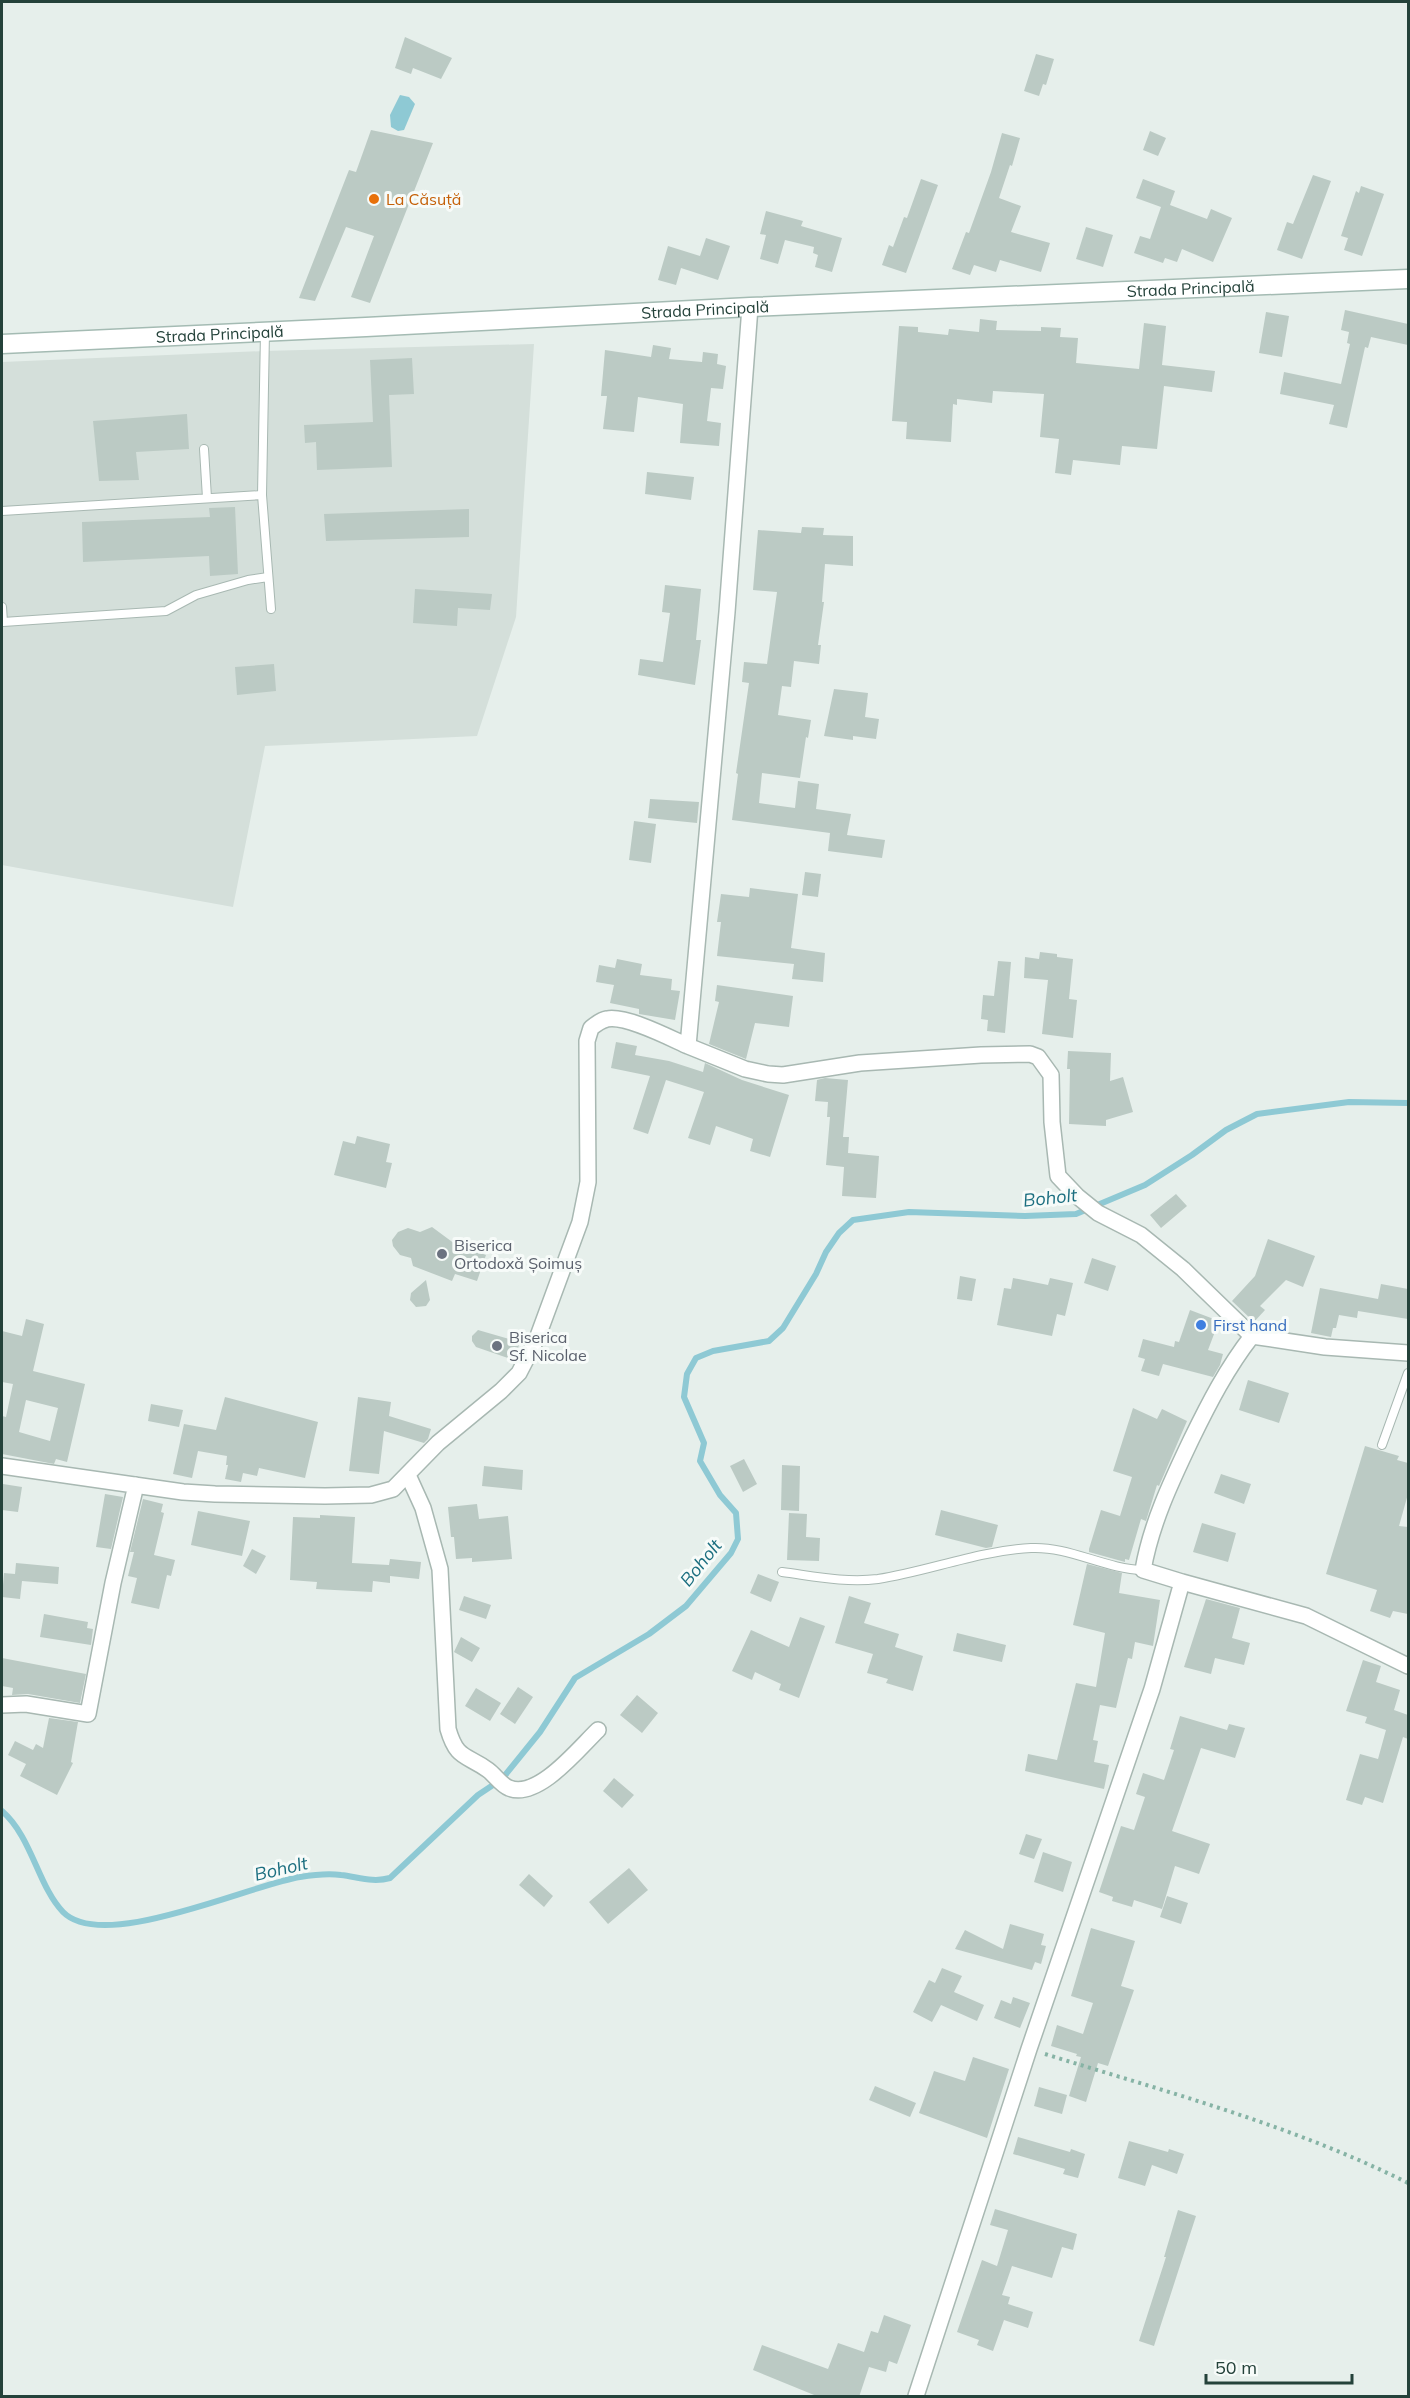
<svg xmlns="http://www.w3.org/2000/svg" width="1410" height="2398" font-family="Mulish,sans-serif">
	<style>
		.built { fill: #d4dfda }
		.water { fill: #8ec9d4 }
		.lines { fill: none; stroke-linecap: round; stroke-linejoin: round }
		.stream { stroke: #8ec9d4; stroke-width: 6 }
		.building { fill: #bbcac4; fill-rule: evenodd }
		.lane-casing { stroke: #a8b8b2; stroke-width: 10 }
		.street-casing { stroke: #a8b8b2; stroke-width: 18 }
		.secondary-casing { stroke: #a4bbb3; stroke-width: 21 }
		.path { stroke: #86b3a5; stroke-width: 4; stroke-dasharray: 3 4.5; stroke-linecap: butt }
		.lane { stroke: #fff; stroke-width: 8 }
		.street { stroke: #fff; stroke-width: 15 }
		.secondary { stroke: #fff; stroke-width: 18 }
		.food-dot { fill: #e8710a; stroke: #f7fbf9; stroke-width: 2 }
		.worship-dot { fill: #6b7280; stroke: #f7fbf9; stroke-width: 2 }
		.shop-dot { fill: #3f7fe0; stroke: #f7fbf9; stroke-width: 2 }
		.labels { text-anchor: middle; stroke-width: 6; stroke-linejoin: round; paint-order: stroke }
		.food-label { font-size: 16px; fill: #c56008; stroke: #f7fbf9; text-anchor: start }
		.street-label { font-size: 16px; fill: #24423a; stroke: #f7fbf9 }
		.worship-label { font-size: 16px; fill: #5b616d; stroke: #f7fbf9; text-anchor: start }
		.shop-label { font-size: 16px; fill: #366cbe; stroke: #f7fbf9; text-anchor: start }
		.water-label { font-size: 18px; font-style: italic; fill: #1c6f80; stroke: #f7fbf9 }
	</style>
	<rect width="100%" height="100%" fill="#e6efeb"/>
	<path class="built" d="M534,344l-18,273 -39,119 -212,10 -32,161 -231,-42v-503l262,-11z"/>
	<path class="water" d="M400,95l9,2 6,7 -11,26 -6,1 -7,-4 -1,-12z"/>
	<g class="lines">
		<path class="stream" d="M2,1811c30,26 36,75 61,101 40,41 186,-27 237,-35 12,-2 28,-4 41,-2 17,2 32,8 49,3l88,-83 24,-16 38,-47 35,-54 74,-44 37,-28 45,-53 7,-14 -2,-26 -16,-18 -20,-34 4,-18 -20,-46 3,-23 9,-16 17,-7 56,-10 14,-13 33,-54 10,-22 13,-19 14,-13 56,-8 116,4 51,-2 69,-29 47,-30 34,-25 31,-16 92,-12 59,1"/>
	</g>
	<path class="building" d="M405,37l47,21 -11,21 -28,-11 -2,6 -16,-6z
		M1036,54l18,5 -8,26 -3,-1 -4,12 -15,-5z
		M371,130l62,13 -63,160 -19,-6 23,-61 -28,-9 -31,74 -16,-3 50,-128 7,2z
		M1150,131l16,7 -8,18 -15,-6z
		M1002,133l18,5 -8,28 -2,-1 -11,33 22,8 -10,26 39,11 -9,29 -41,-12 -4,12 -22,-7 -4,10 -18,-6 14,-37 3,1 22,-61z
		M1313,175l18,6 -29,78 -25,-9 10,-28 6,2z
		M921,179l17,6 -32,88 -24,-8 7,-20 4,2 11,-30 3,1z
		M1143,179l32,12 -5,14 37,14 4,-10 21,9 -19,44 -31,-13 -5,13 -12,-4 -2,5 -29,-10 6,-17 10,3 11,-32 -25,-9z
		M1361,186l23,8 -22,62 -18,-6 4,-12 -7,-2 15,-45 3,2z
		M766,211l37,10 -2,5 41,12 -10,34 -17,-5 3,-12 -5,-2 1,-6 -29,-7 -7,24 -18,-5 6,-24 -6,-1z
		M1086,227l27,8 -10,32 -27,-8z
		M706,238l24,8 -12,34 -37,-12 -5,17 -18,-5 10,-34 32,10z
		M1345,310l63,14v21l-37,-8 -3,11 -3,-1 -18,81 -18,-4 5,-19 -54,-11 4,-22 57,12 9,-40 -3,-1 2,-11 -8,-2z
		M1266,312l23,4 -7,41 -23,-4z
		M980,319l17,2 -1,9 45,1v-4l20,1 -1,9 18,1 -2,25 63,6 5,-46 22,3 -4,39 53,6 -3,21 -48,-6 -7,63 -35,-3 -2,19 -47,-5 -2,15 -16,-2 4,-34 -19,-2 4,-43 -51,-3 -1,12 -35,-4v6l-4,-1 -2,38 -45,-3 1,-17 -15,-1 7,-95 19,1v5l30,3 1,-6 30,3z
		M653,345l18,3 -2,11 33,3 1,-10 15,2 -1,10 9,2 -3,23 -12,-1 -4,33 14,2 -2,23 -39,-3 3,-39 -45,-7 -4,35 -31,-3 4,-33h-6l4,-46 46,7z
		M412,358l2,36 -25,1 3,72 -75,3 -1,-28 -11,1 -1,-18 69,-3 -3,-62z
		M187,414l2,35 -53,3 3,28 -40,1 -6,-60z
		M647,472l47,5 -3,23 -46,-6z
		M235,507l3,67 -28,2 -1,-20 -126,6 -1,-40 128,-5 -1,-9z
		M469,509v28l-143,4 -2,-27z
		M802,527l22,1 -1,7 30,1v30l-28,-2 -3,38h2l-6,43h3l-2,19 -25,-3 -3,26 -9,-1 -4,29 33,5 -3,18 -2,-1 -6,41 -38,-5 -3,30 36,5 3,-27 21,3 -3,25 35,5 -4,21 38,5 -3,18 -54,-7 2,-18 -98,-13 6,-46 -2,-1 13,-90 -7,-1 2,-20 23,2 10,-72 -24,-2 5,-60 43,3z
		M665,585l36,4 -5,51h5l-6,45 -57,-10 2,-16 23,3 7,-49 -8,-1z
		M415,589l77,5 -2,16 -32,-2 -1,18 -44,-3z
		M274,664l2,27 -39,4 -2,-28z
		M834,689l34,4 -3,24 14,2 -3,20 -23,-3v4l-29,-4z
		M650,799l49,3 -2,21 -49,-5z
		M634,821l22,3 -5,39 -22,-3z
		M805,872l16,2 -3,23 -16,-2z
		M750,888l48,6 -7,54 34,5 -2,29 -31,-3 2,-15 -77,-8 4,-34h-4l4,-28 28,3z
		M1040,952l17,2v3l16,2 -4,40 8,1 -4,38 -31,-4 6,-54 -24,-2 1,-21 14,2z
		M617,959l25,5 -2,11 32,4 -1,11 9,1 -5,29 -36,-6v-5l-29,-6 4,-18 -18,-3 3,-17 16,3z
		M998,961l13,1 -6,71 -18,-2 1,-11 -7,-1 2,-24 11,1z
		M717,985l76,11 -4,31 -34,-4 -9,36 -37,-15 10,-42 -4,-1z
		M616,1042l21,4 -2,9 34,6 34,11 2,-9 37,17 47,15 -19,62 -20,-6 3,-12 -37,-13 -6,19 -22,-7 16,-46 -38,-12 -18,54 -15,-5 17,-53 -39,-8z
		M1068,1051l43,2 -1,28 13,-4 10,35 -27,8v6l-37,-2 1,-55h-3z
		M825,1078l23,2 -5,57h6l-1,16 31,3 -3,42 -34,-2 2,-29 -18,-2 4,-48h-3l1,-15 -13,-1 2,-21z
		M357,1136l33,8 -4,18 6,1 -6,25 -52,-13 9,-34 12,3z
		M1176,1194l11,12 -26,22 -11,-13z
		M432,1227l23,17 31,11 -9,26 -22,-7 -3,7 -39,-15 -2,-8 -11,-3 -7,-9 -1,-6 6,-8 10,-4 12,4z
		M1268,1239l47,17 -12,31 -17,-7 -26,26 5,4 -11,12 -22,-21 23,-25z
		M1092,1258l24,8 -8,25 -24,-8z
		M960,1276l16,3 -4,22 -15,-2z
		M1013,1278l35,7 2,-7 23,5 -8,33 -8,-2 -5,22 -55,-11 7,-37 7,1z
		M426,1280l4,20 -4,6 -10,1 -6,-7 1,-7z
		M1381,1284l27,5v30l-50,-8 -1,7 -18,-3 -3,13h-3l-2,9 -20,-4 9,-45 58,11z
		M1190,1310l29,11 -11,29 15,4 -3,11 -7,12 -50,-13 -4,12 -18,-5 4,-12 -7,-2 5,-18 31,8 1,-6 4,1z
		M26,1319l18,5 -11,47 52,13 -18,78 -11,-3 -2,5 -52,-10v-38l4,1 7,-33 -11,-2v-51l20,5zM26,1400l32,8 -8,33 -31,-9z
		M478,1330l42,12 -6,18 -38,-13 -4,-6v-5z
		M1248,1380l41,13 -10,30 -40,-13z
		M225,1397l93,25 -13,56 -46,-10 -2,8 -14,-3 -2,9 -16,-3 3,-14h-2l1,-9 -29,-5 -6,27 -19,-4 11,-50 32,6z
		M358,1397l33,5 -2,14 42,13 -3,10 -4,4 -40,-12 -5,43 -30,-3z
		M151,1404l32,6 -4,17 -31,-6z
		M1133,1408l24,11 5,-10 25,12 -28,65 -2,-1 -11,36 -5,-2 -12,41 -4,-1v3l-36,-10v-3l12,-39 19,6 12,-39 -19,-6z
		M1365,1446l34,10 -2,4 11,3v31l-9,32 9,1v87l-15,-3 -3,7 -20,-7 7,-21 -51,-16z
		M744,1459l13,25 -14,8 -13,-26z
		M782,1465l18,1 -1,45 -18,-1z
		M484,1466l39,4 -1,20 -40,-4z
		M1221,1474l30,10 -7,20 -30,-11z
		M3,1484l19,3 -4,25 -16,-2z
		M105,1494l18,3 -12,52 -15,-2z
		M143,1499l20,5 -2,8 3,1 -10,42 21,5 -4,16 -4,-1 -8,34 -28,-6 6,-25 -9,-2 6,-24h-4z
		M477,1504l2,15 29,-3 4,43 -40,3v-4l-16,1 -2,-22h-3l-3,-30z
		M941,1510l57,15 -6,22 -6,1 -51,-13z
		M198,1511l52,10 -8,35 -51,-11z
		M789,1513l18,1 -1,23 14,1 -1,23 -32,-1z
		M320,1515l35,2 -3,46 37,2 1,-6 31,3 -2,17 -29,-3v7l-17,-2 -1,11 -56,-3 1,-7 -27,-2 3,-63 27,1z
		M1202,1523l34,10 -8,29 -35,-10z
		M252,1549l14,7 -10,18 -13,-8z
		M16,1563l43,4 -1,17 -36,-3 -2,18 -18,-2 2,-24 11,1z
		M1087,1564l35,9 -3,20 41,7 -7,46 -18,-4 -3,17 -4,-1 -3,12 -9,38 -16,-3 -7,35 5,1 -4,21 15,3 -5,24 -79,-18 3,-17 29,6 19,-77 20,4 9,-54 -32,-8z
		M758,1574l21,8 -8,20 -21,-9z
		M464,1596l27,9 -5,14 -27,-9z
		M849,1596l22,7 -7,20 35,11 -4,13 28,9 -10,35 -27,-8 2,-4 -21,-6 6,-19 -38,-11z
		M1206,1599l34,9 -8,30 18,5 -6,22 -29,-7 -4,16 -27,-7z
		M44,1614l44,8 -1,6 6,1 -2,16 -51,-8z
		M800,1617l25,9 -26,72 -20,-8 2,-6 -26,-12 -3,8 -20,-9 19,-41 38,17z
		M957,1633l49,12 -4,17 -49,-11z
		M461,1637l19,11 -8,14 -18,-10z
		M2,1658l84,16 -6,29 -52,-9 -16,1 1,-7 -11,-2z
		M1363,1660l18,6 -5,16 24,8 -6,20 14,5v24l-5,-2 -20,66 -18,-6 -3,8 -16,-5 14,-46 18,5 8,-29 -21,-7 2,-6 -21,-6z
		M518,1687l15,10 -18,27 -15,-10z
		M476,1688l25,15 -11,18 -25,-15z
		M637,1695l21,18 -16,20 -22,-18z
		M1180,1716l47,14 2,-6 16,4 -10,30 -34,-10 -29,83 38,13 -11,30 -24,-8 -13,43 -28,-9 -2,7 -20,-6 1,-4 -14,-5 22,-66 13,4 11,-33 -9,-3 7,-21 21,7 10,-30 -4,-1z
		M49,1718l29,4 -7,40 2,1 -16,32 -37,-19 6,-12 -18,-9 7,-14 18,9 3,-6 7,4z
		M614,1778l20,17 -12,13 -19,-17z
		M1026,1834l16,5 -8,20 -15,-5z
		M1043,1852l29,10 -9,30 -29,-10z
		M629,1868l19,22 -40,34 -19,-22z
		M529,1874l24,22 -9,11 -25,-22z
		M1167,1896l21,7 -7,21 -21,-7z
		M1010,1924l34,10 -3,11 5,1 -5,18 -6,-2 -3,8 -77,-21 10,-19 38,19z
		M1091,1928l44,13 -14,45 13,4 -26,76 -10,-3 -12,39 -17,-6 12,-39 -5,-1 1,-2 -26,-8 6,-21 26,9 10,-31 -22,-7z
		M942,1968l20,8 -8,16 30,13 -7,16 -36,-16 -9,17 -19,-10 16,-32 6,3z
		M1013,1997l17,6 -10,25 -26,-10 7,-18 10,4z
		M973,2057l36,12 -22,69 -68,-25 15,-42 31,10z
		M875,2086l41,17 -6,14 -41,-17z
		M1039,2087l28,8 -5,19 -28,-8z
		M1018,2137l52,15 1,-3 14,5 -7,24 -15,-4 2,-5 -52,-15z
		M1129,2141l39,11 1,-3 15,5 -7,20 -25,-9 -7,21 -27,-8z
		M995,2209l82,25 -4,16 -11,-3 -10,31 -40,-12 -10,29 8,2 -2,7 25,8 -5,16 -24,-8 -11,31 -16,-6 2,-5 -22,-8 25,-72 15,6 11,-36 -18,-5z
		M1178,2210l18,6 -42,130 -15,-5 27,-84h-2z
		M884,2315l27,10 -14,39 -8,-3 -3,11 -17,-5 -10,30h-40l-66,-27 9,-25 66,24 10,-26 26,9 7,-21 7,2z"/>
	<g class="lines">
		<g class="lane-casing">
			<path id="lane" d="M265,332l-3,163 9,114
				M204,449l3,49
				M2,511l260,-16
				M2,607l1,15 163,-11 30,-16 52,-15 20,-3
				M1382,1445l26,-72
				M782,1572c31,4 63,11 96,7 51,-8 100,-28 153,-31 38,-2 74,21 112,22"/>
		</g>
		<g class="street-casing">
			<path id="street" d="M688,1046l57,23 23,5 15,1 77,-12 121,-8 49,-1 8,3 13,18 1,47 6,54 19,20 21,17 43,22 42,34 69,67 73,11 83,6
				M2,1466l181,26 32,2 110,2 46,-1 22,-6 45,-46 63,-52 18,-18 19,-37 42,-114 8,-40 -1,-141 4,-13c5,-4 10,-8 16,-9 19,-4 63,19 81,27l39,-434 23,-305
				M408,1475l15,33 17,61 8,160c9,31 18,25 40,41 7,5 13,15 21,18 29,12 70,-40 89,-58
				M1182,1582l124,34 102,50
				M2,1705l24,-1 62,10 25,-131 23,-98
				M916,2396l113,-347 123,-360 30,-107 -39,-12c8,-46 28,-88 48,-130 18,-37 36,-72 61,-104"/>
		</g>
		<g class="secondary-casing">
			<g id="secondary">
				<path id="s1" d="M2,344l364,-17 384,-20 658,-28"/>
			</g>
		</g>
		<path class="path" d="M1045,2054c122,38 249,72 363,129"/>
		<use href="#lane" class="lane"/>
		<use href="#street" class="street"/>
		<use href="#secondary" class="secondary"/>
	</g>
	<circle class="food-dot" cx="374" cy="199" r="6"/>
	<g class="worship-dot">
		<circle cx="442" cy="1254" r="6"/>
		<circle cx="497" cy="1346" r="6"/>
	</g>
	<circle class="shop-dot" cx="1201" cy="1325" r="6"/>
	<g class="labels">
		<g class="food-label">
			<text x="386" y="205">La Căsuță</text>
		</g>
		<g class="street-label">
			<text dy="6" stroke="none"><textPath href="#s1" startOffset="1190">Strada Principală</textPath></text>
			<text dy="6" stroke="none"><textPath href="#s1" startOffset="704">Strada Principală</textPath></text>
			<text dy="6" stroke="none"><textPath href="#s1" startOffset="218">Strada Principală</textPath></text>
		</g>
		<g class="worship-label">
			<text x="454" y="1251">Biserica<tspan x="454" dy="18">Ortodoxă Șoimuș</tspan></text>
			<text x="509" y="1343">Biserica<tspan x="509" dy="18">Sf. Nicolae</tspan></text>
		</g>
		<g class="shop-label">
			<text x="1213" y="1331">First hand</text>
		</g>
		<g class="water-label">
			<text transform="translate(1050 1198) rotate(-6)" y="6">Boholt</text>
			<text transform="translate(701 1563) rotate(-51)" y="6">Boholt</text>
			<text transform="translate(281 1869) rotate(-13)" y="6">Boholt</text>
		</g>
	</g>
	<rect width="1410" height="2398" fill="none" stroke="#24423a" stroke-width="6"/>
	<path d="M1206 2374v9h146v-9" fill="none" stroke="#24423a" stroke-width="3"/>
	<text x="1215" y="2374" font-size="18" fill="#24423a" stroke="#f7fbf9" stroke-width="4.5" paint-order="stroke">50 m</text>
</svg>
